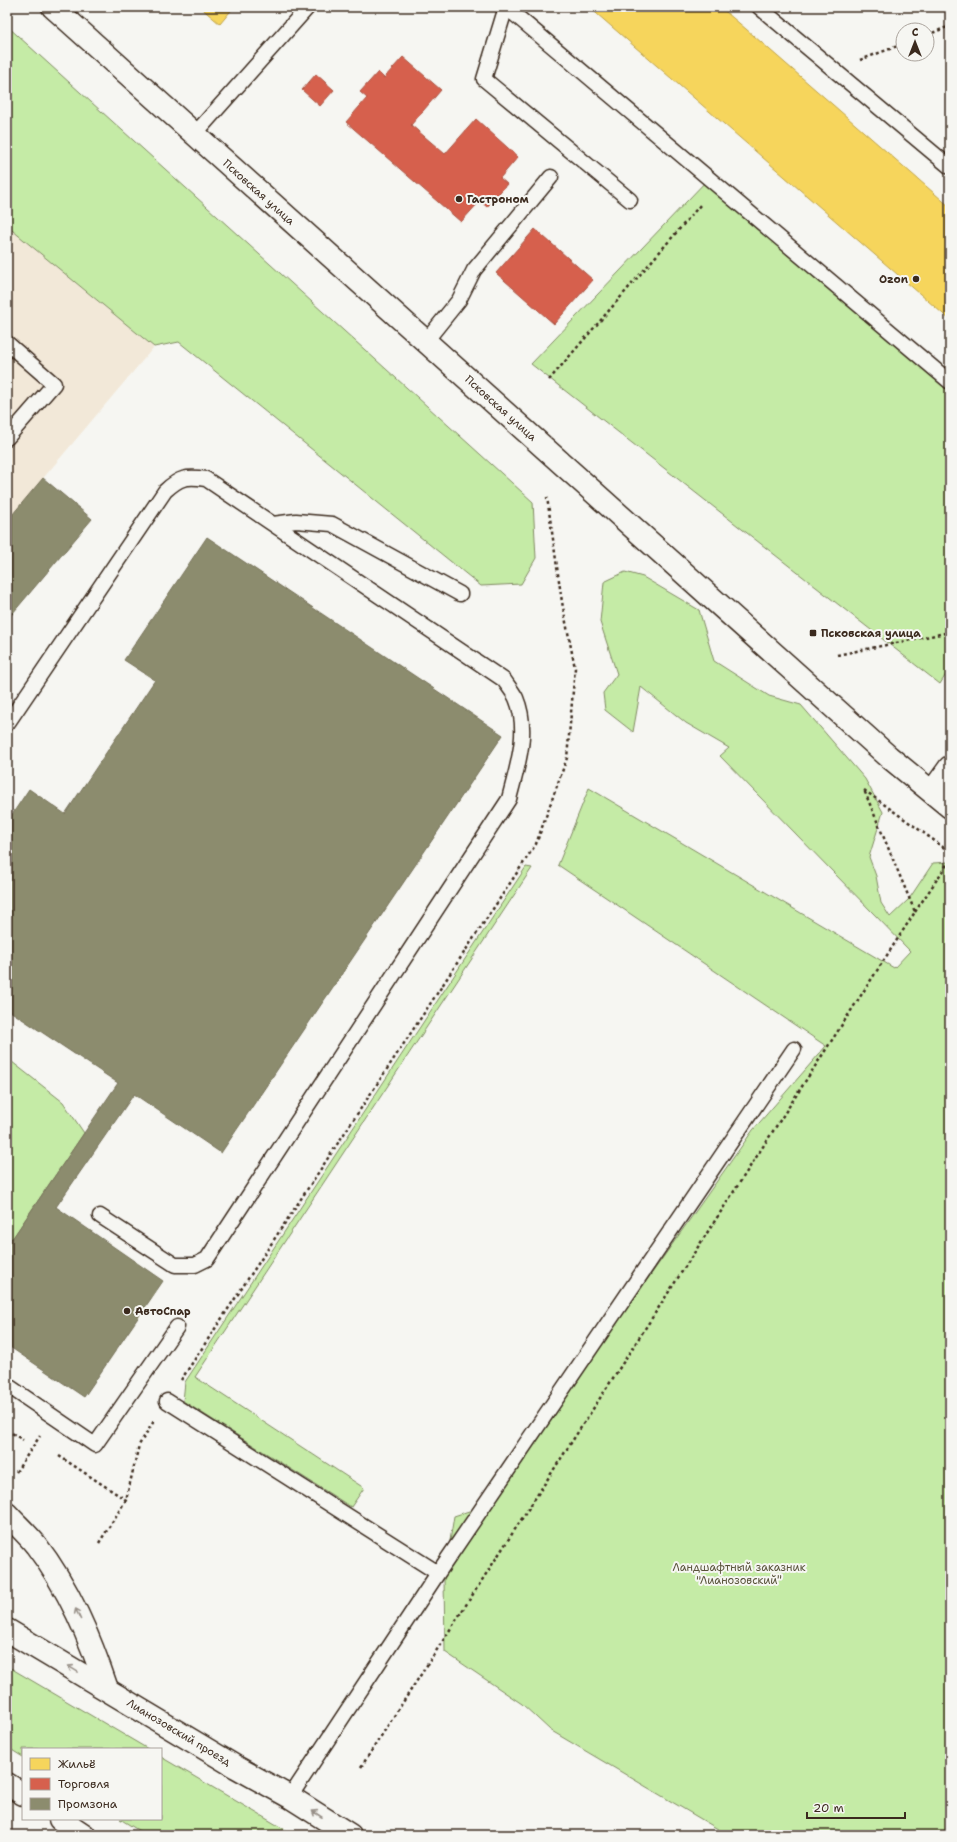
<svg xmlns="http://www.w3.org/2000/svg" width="957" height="1842" font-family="'Shantell Sans',sans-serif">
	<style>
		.built { fill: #f2e8d8 }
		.green { fill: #c5eba6; stroke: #808a62 }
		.homes { fill: #f6d55c; stroke: #bea249 }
		.shops { fill: #d6604d; stroke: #a8503f }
		.industry { fill: #8c8c6e; stroke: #746f56 }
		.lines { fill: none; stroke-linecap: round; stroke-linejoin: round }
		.service-casing { stroke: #3b2a1e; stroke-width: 17 }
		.minor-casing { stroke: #3b2a1e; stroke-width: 25 }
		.tertiary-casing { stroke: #3b2a1e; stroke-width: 25 }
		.secondary-casing { stroke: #3b2a1e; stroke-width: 25 }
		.path { stroke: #3b2a1e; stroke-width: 2.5; stroke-dasharray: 3 3; stroke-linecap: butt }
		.service { stroke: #f6f6f2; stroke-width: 14 }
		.minor { stroke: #f6f6f2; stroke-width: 22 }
		.tertiary { stroke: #f6f6f2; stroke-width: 22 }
		.secondary { stroke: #f6f6f2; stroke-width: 22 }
		.oneway { stroke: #989088 }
		.poi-dot { fill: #3b2a1e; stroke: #f6f6f2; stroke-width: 1.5 }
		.labels { text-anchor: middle; stroke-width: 4; stroke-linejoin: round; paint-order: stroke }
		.street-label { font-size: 11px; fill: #3b2a1e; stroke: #f6f6f2 }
		.poi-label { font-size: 11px; font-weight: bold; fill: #3b2a1e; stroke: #f6f6f2; text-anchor: start }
		.park-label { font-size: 11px; fill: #575139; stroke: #f6f6f2 }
	</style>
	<rect width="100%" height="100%" fill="#f6f6f2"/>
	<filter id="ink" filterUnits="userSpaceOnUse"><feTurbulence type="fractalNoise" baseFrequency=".025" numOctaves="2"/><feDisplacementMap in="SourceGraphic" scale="8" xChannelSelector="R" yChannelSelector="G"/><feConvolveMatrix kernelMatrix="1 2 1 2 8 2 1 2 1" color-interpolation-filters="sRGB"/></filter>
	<g filter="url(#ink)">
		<path class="built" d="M7,226l147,121 -147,174z"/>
		<path class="green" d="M7,26l526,476 3,56 -15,26 -40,2 -302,-244 -25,5 -147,-121z
			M709,178l241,204v286l-10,16 -409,-320z
			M625,572l18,5 56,33 15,51 55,35 32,9 64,74 18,33 -14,45 7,19 5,27 9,14 19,-18 24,-36 17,-1v973h-222l-178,-105 -28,-26 -77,-52 -1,-74 10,-62 39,-13 17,-29 243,-344 73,-84 -268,-181 31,-77 305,180 16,-17 -190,-195 9,-8 -43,-25 -45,-36 -8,45 -28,-22 -2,-17 14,-19 -17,-52 4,-40z
			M526,867l6,1 -337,509 169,111 -13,19 -168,-106 2,-19z
			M7,1058l56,44 21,31 -72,106 -5,-3z
			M7,1666l141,83h-125v8l-16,-10z
			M161,1757l133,78h-148l-26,-16h41z"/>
		<path class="homes" d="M200,7h34l-14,17z
			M589,7h131l26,22 204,178v113z"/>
		<path class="shops" d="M403,57l38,33 -30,35 34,29 31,-35 42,38 -18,21 7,6 -20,23 -7,-6 -19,21 -115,-100 21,-24 -7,-6 18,-20 6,6z
			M316,74l18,16 -14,16 -18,-16z
			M535,229l58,51 -39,44 -58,-51z"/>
		<path class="industry" d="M43,478l49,41 -85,101v-99z
			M207,537l296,198 -282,418 -87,-59 -78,113 107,74 -79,116 -77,-52v-109l5,3 106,-156 -111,-74v-187l22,-33 36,25 90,-134 -31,-20z"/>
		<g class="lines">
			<g class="service-casing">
				<path id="service" d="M506,7l444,375
					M506,7l-22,72 146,121
					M759,7l191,160
					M194,135l114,-128
					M426,341l33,-41 15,-30 77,-93
					M7,343l47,41 -47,54
					M273,524l23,-3 36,3 128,70
					M7,724l158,-233c15,-14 22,-15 41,-12l298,201c4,6 9,12 12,18 14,33 1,69 -7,101l-302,460 -12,6h-20l-75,-49
					M7,1385l88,60 82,-118
					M167,1401l271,172
					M290,1797l148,-224 356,-524"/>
			</g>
			<g class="minor-casing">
				<path id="minor" d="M7,1514c9,10 20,20 29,31 33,43 54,93 71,144"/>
			</g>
			<g class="tertiary-casing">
				<path id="tertiary" d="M53,7l836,750 61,50
					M932,792l18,-25"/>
			</g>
			<g class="secondary-casing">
				<path id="secondary" d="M7,1630l229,137 54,30 60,38
					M7,1784l16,10
					M60,1819l24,16"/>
			</g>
			<path class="path" d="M927,35l23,-9
				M860,60l43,-16
				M549,380l152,-176
				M837,655l113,-23
				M864,790l86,62
				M915,912l35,-52
				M181,1380l355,-536 31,-86 8,-90 -13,-66 -15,-105
				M7,1430l16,10
				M59,1456l67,44
				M16,1472l24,-36
				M99,1543l27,-43 13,-55 15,-24
				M361,1767l554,-855 -51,-122"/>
			<use href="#service" class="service"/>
			<use href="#minor" class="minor"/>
			<use href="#tertiary" class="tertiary"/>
			<use href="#secondary" class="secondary"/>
		</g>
		<defs><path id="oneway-shaft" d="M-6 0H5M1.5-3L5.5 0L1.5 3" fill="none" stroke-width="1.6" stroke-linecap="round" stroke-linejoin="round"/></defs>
		<g class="oneway">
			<use href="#oneway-shaft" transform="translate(78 1614) rotate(-115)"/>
			<use href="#oneway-shaft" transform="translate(73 1669) rotate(-149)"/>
			<use href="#oneway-shaft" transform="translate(317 1814) rotate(-147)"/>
		</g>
	</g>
	<g class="poi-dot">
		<circle cx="459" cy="199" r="4"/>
		<circle cx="916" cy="279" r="4"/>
		<rect x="809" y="629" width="8" height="8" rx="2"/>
		<circle cx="127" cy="1311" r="4"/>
	</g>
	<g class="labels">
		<g class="street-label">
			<text transform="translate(259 192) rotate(42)" y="4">Псковская улица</text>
			<text transform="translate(501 408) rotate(42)" y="4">Псковская улица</text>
			<text transform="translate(179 1732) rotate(31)" y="4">Лианозовский проезд</text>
		</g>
		<g class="poi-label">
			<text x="467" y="203">Гастроном</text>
			<text x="908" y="283" text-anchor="end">Ozon</text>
			<text x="821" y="637">Псковская улица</text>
			<text x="135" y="1315">АвтоСпар</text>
		</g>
		<g class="park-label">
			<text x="739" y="1571">Ландшафтный заказник<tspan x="739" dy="13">"Лианозовский"</tspan></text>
		</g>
	</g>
	<rect width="957" height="1842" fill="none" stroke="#f6f6f2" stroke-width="24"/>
	<rect x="12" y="12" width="933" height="1818" fill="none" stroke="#3b2a1e" stroke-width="1.5" filter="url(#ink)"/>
	<rect x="22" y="1748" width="140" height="72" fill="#f6f6f2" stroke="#aba49d"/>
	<rect x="30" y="1758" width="20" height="12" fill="#f6d55c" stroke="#aba49d"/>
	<text x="58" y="1768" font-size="12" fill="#3b2a1e">Жильё</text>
	<rect x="30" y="1778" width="20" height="12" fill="#d6604d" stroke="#aba49d"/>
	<text x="58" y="1788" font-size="12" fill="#3b2a1e">Торговля</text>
	<rect x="30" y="1798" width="20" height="12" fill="#8c8c6e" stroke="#aba49d"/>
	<text x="58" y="1808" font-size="12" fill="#3b2a1e">Промзона</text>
	<g transform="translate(915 42)"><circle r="19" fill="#f6f6f2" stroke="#aba49d"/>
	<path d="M0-3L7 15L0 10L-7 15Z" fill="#3b2a1e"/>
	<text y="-6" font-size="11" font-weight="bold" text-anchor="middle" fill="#3b2a1e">С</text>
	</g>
	<path d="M807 1812v6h98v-6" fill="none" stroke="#3b2a1e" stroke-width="2"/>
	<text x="813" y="1812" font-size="12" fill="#3b2a1e" stroke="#f6f6f2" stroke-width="3" paint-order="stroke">20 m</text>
</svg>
